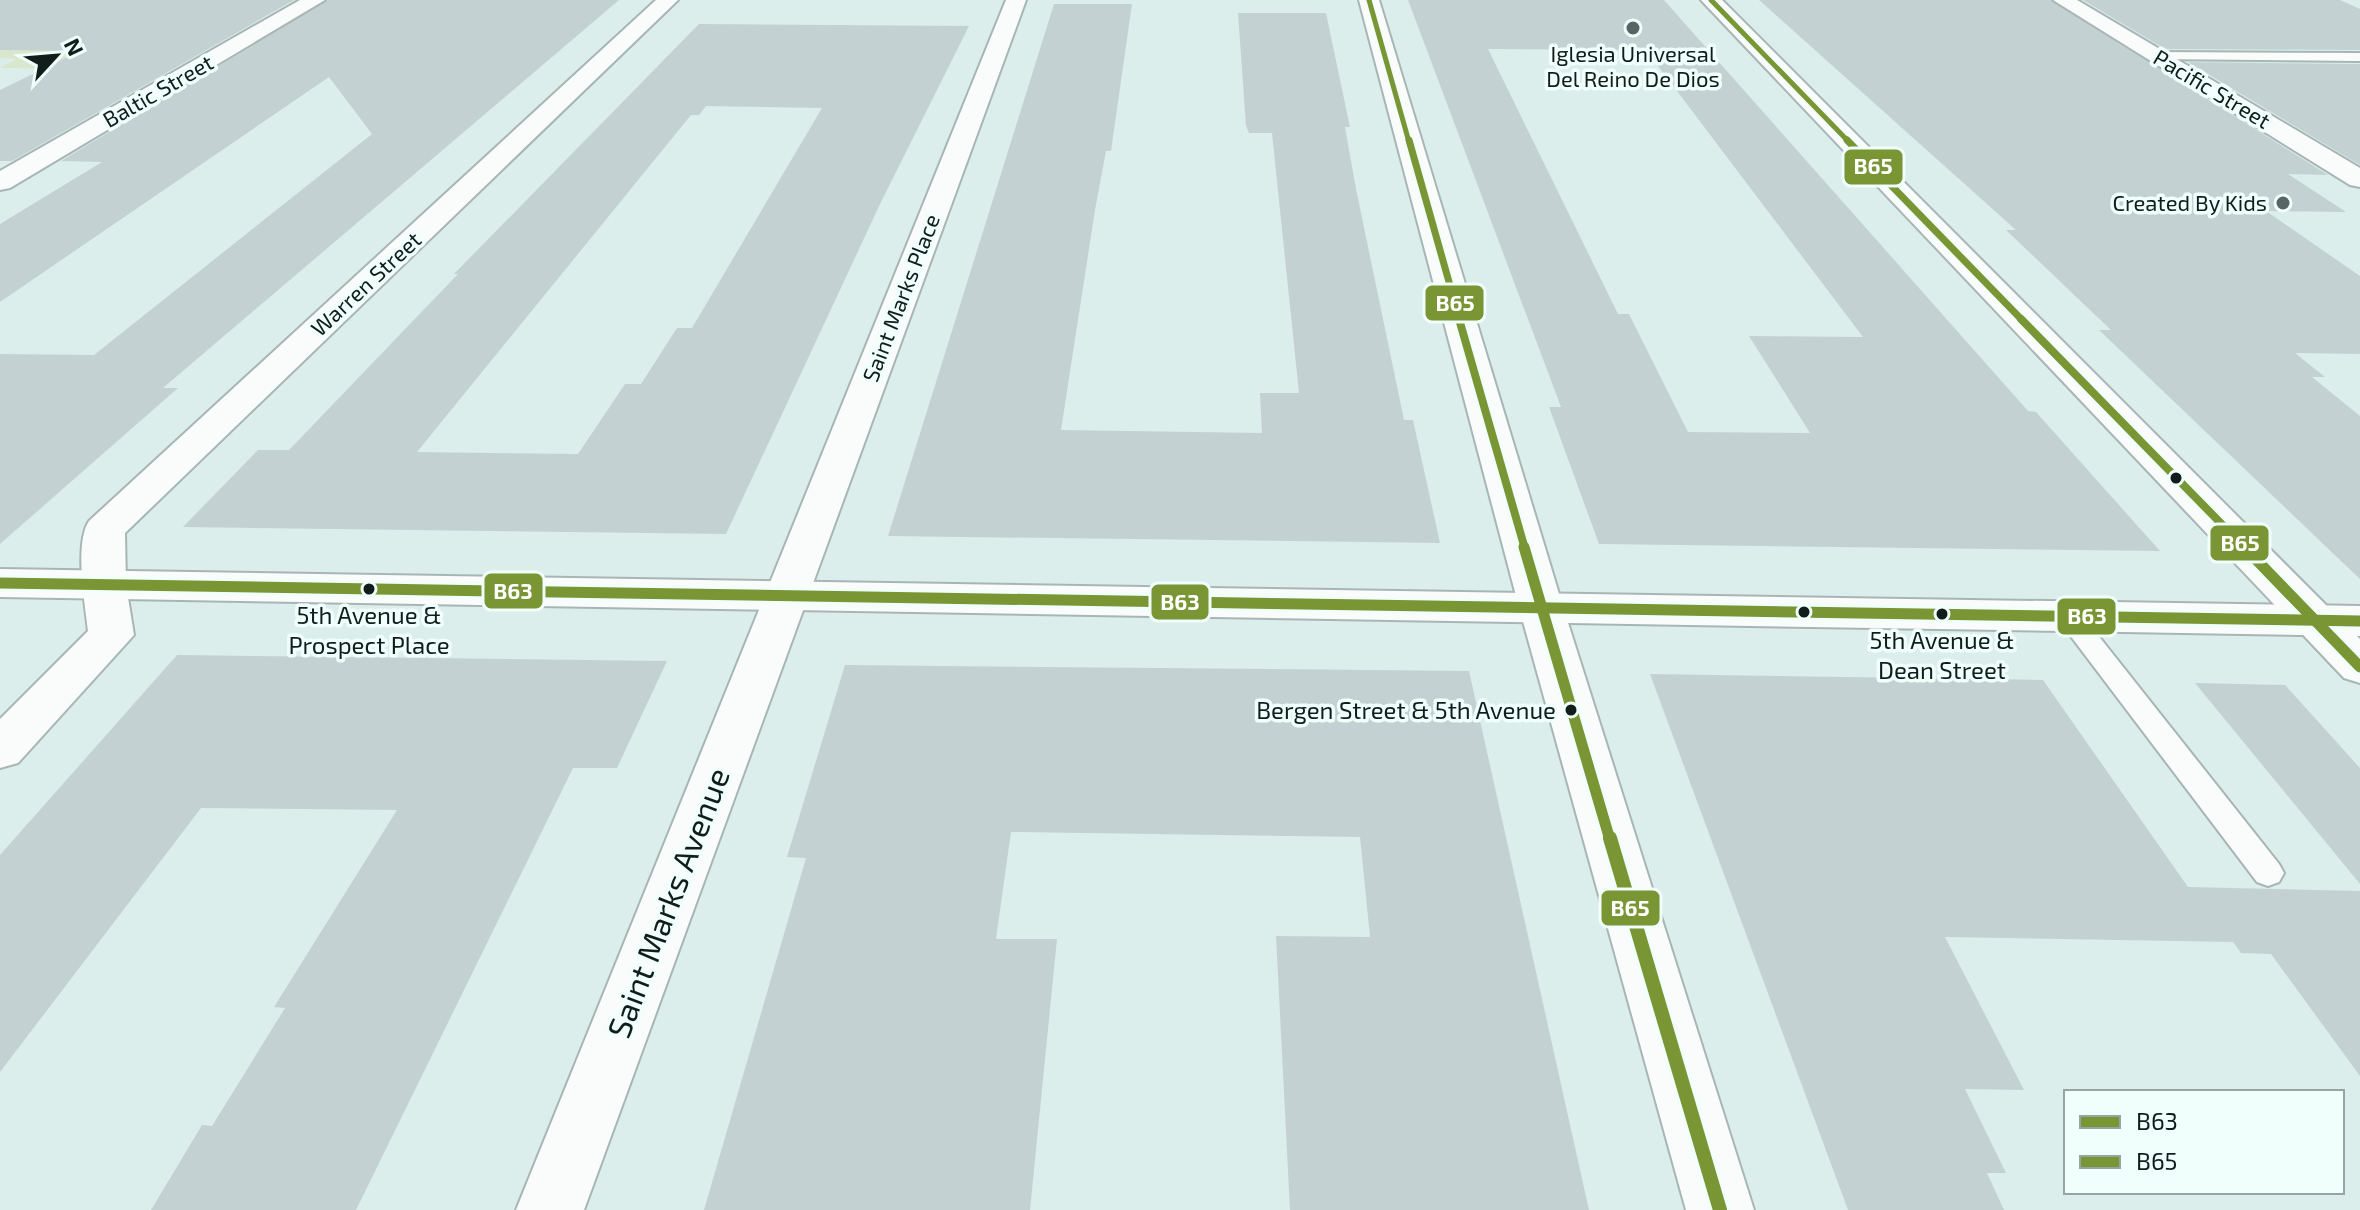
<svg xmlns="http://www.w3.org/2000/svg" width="2360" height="1210" font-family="'Exo 2',sans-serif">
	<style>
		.green { fill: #d9e7ce }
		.building { fill: #c3d1d2; fill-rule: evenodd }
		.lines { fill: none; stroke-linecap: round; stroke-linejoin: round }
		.service-casing { stroke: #a7b6b4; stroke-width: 4 }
		.minor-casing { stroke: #a7b6b4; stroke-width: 4 }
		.tertiary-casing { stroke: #a7b6b4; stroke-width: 4 }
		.service { fill: #fafcfc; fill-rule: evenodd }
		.minor { fill: #fafcfc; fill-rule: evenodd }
		.tertiary { fill: #fafcfc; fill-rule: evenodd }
		.bus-1-casing { stroke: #f0fefc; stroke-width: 17 }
		.bus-2-far4-casing { stroke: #f0fefc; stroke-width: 8 }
		.bus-2-far3-casing { stroke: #f0fefc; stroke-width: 11 }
		.bus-2-far2-casing { stroke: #f0fefc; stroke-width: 13 }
		.bus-2-far1-casing { stroke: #f0fefc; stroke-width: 17 }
		.bus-2-casing { stroke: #f0fefc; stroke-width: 20 }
		.bus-1 { stroke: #799534; stroke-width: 11 }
		.bus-2-far4 { stroke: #799534; stroke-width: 5 }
		.bus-2-far3 { stroke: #799534; stroke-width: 7 }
		.bus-2-far2 { stroke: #799534; stroke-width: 8 }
		.bus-2-far1 { stroke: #799534; stroke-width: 11 }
		.bus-2 { stroke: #799534; stroke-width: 14 }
		.poi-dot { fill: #576664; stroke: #f0fefc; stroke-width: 3 }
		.bus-dot { fill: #101d1b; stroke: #f0fefc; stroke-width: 3 }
		.labels { text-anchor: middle; stroke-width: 7; stroke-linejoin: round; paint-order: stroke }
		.far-poi-label { font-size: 22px; fill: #101d1b; stroke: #f0fefc }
		.far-street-label { font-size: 22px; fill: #101d1b; stroke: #f0fefc }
		.bus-label { font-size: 24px; fill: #101d1b; stroke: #f0fefc }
		.near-street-label { font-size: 32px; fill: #101d1b; stroke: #f0fefc }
		.line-badge { stroke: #f0fefc; stroke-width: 3 }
		.badge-label { font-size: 22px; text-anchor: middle; font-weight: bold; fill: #fff }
	</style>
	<rect width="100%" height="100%" fill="#dbeeeb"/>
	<path class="green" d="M0,12l170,39 -32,18 -138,-1 16,-9 -16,-1z"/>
	<path class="building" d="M0,0h294l-282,161h-12v-71l80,-39 -80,-1z
		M328,0h291l-456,388h15l-178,156v-190l94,1 278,-221 -43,-57 -329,225v-78l102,-62 -41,-1z
		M1408,0h256l364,411 8,1 124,139 -561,-7 -50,-137h12zM1488,49l158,1 217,287 -114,-1 61,97 -122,-1 -59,-118h-11z
		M1759,0h291l278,175 -40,-1 58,38 -80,-1 94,65v78l-65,-1 30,24h-13l48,39v163l-261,-249h12l-105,-100h10z
		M2083,0h257l20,9v41l-195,-1z
		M1054,4h78l-21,147h-5l-11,59 -34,220 201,3 -2,-40h39l-27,-260h-23l-3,-7 -8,-113h88l24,114h-5l11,62 48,231h9l27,123 -552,-7z
		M699,24l270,2 -88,176 -155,332 -543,-7 75,-77h31l169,-176h-4zM706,106l116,2 -130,220h-15l-36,56h-16l-47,70 -161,-2 274,-337h8z
		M2188,62l172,2v101z
		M177,655l490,6 -50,107h-44l-217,442h-205l51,-85 10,1 73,-118 -11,-1 123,-197 -196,-2 -201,264v-217z
		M845,665l624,6 120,539h-299l-14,-274 94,1 -10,-100 -349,-5 -15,107h61l-27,271h-326l102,-352 -19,-1z
		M1650,674l393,6 145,207 172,4v185l-89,-122 -30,-1 -8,-11 -288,-5 79,153 -59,-1 41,84h-19l17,37h-156z
		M2195,683l90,2 75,83v116z"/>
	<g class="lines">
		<g class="service-casing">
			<path id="service" d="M2157,52l203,1v8l-208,-2 -2,-3z
				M2069,607l9,3 201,254 5,9 -5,9 -11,4 -11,-4 -197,-260 -4,-6 4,-6z"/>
		</g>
		<g class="minor-casing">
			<path id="minor" d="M300,0h25l-315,188 -10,2v-19z
				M656,0h22l-553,533 1,52 8,50 -116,128 -18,5v-49l88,-88c-3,-28 -14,-87 1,-110z
				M1006,0h20l-442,1210h-68z
				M1359,0h20l184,607 191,603h-68l-167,-603z
				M1701,0h21l638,639v44l-16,-5z
				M2053,0h24l283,168v19l-10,-2z"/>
		</g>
		<g class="tertiary-casing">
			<path id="tertiary" d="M0,569l2360,37v30l-2360,-39z"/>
		</g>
		<use href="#service" class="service"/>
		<use href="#minor" class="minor"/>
		<use href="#tertiary" class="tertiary"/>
		<g class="bus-1-casing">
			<path id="bus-1" d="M0,583l2360,38"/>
		</g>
		<g class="bus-2-far4-casing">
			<path id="bus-2-far4" d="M1369,0l40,142
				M1711,0l138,142"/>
		</g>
		<g class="bus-2-far3-casing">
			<path id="bus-2-far3" d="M1409,140l51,181
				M1847,140l176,181"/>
		</g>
		<g class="bus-2-far2-casing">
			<path id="bus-2-far2" d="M1459,319l66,230
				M2021,319l225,230"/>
		</g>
		<g class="bus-2-far1-casing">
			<path id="bus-2-far1" d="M1524,547l86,293
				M2244,547l116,120"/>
		</g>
		<g class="bus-2-casing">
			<path id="bus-2" d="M1610,838l110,372"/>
		</g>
		<use href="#bus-1" class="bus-1"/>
		<use href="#bus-2-far4" class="bus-2-far4"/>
		<use href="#bus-2-far3" class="bus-2-far3"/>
		<use href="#bus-2-far2" class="bus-2-far2"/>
		<use href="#bus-2-far1" class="bus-2-far1"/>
		<use href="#bus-2" class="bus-2"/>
	</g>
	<g class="poi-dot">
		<circle cx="1633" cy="28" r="8"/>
		<circle cx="2283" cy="203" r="8"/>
	</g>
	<g class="bus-dot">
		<circle cx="2176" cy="478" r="7"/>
		<circle cx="369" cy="589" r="7"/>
		<circle cx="1804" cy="612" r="7"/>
		<circle cx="1942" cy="614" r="7"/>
		<circle cx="1571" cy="710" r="7"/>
	</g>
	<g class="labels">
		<g class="far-poi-label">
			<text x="1633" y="62">Iglesia Universal<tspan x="1633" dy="25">Del Reino De Dios</tspan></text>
			<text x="2267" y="211" text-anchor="end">Created By Kids</text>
		</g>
		<g class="far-street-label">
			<text transform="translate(2212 89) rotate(31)" y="8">Pacific Street</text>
			<text transform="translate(158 91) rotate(-30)" y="8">Baltic Street</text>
			<text transform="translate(366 284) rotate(-43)" y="8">Warren Street</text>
			<text transform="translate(901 298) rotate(-69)" y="8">Saint Marks Place</text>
		</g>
		<g class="bus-label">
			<text x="369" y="624">5th Avenue &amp;<tspan x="369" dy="30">Prospect Place</tspan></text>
			<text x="1942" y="649">5th Avenue &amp;<tspan x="1942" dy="30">Dean Street</tspan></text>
			<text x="1556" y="719" text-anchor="end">Bergen Street &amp; 5th Avenue</text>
		</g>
		<g class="near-street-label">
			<text transform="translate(669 903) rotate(-69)" y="11">Saint Marks Avenue</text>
		</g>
	</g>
	<g class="line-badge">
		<rect x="1843" y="148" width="61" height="38" rx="8" fill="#799534"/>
		<rect x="1424" y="284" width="61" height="38" rx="8" fill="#799534"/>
		<rect x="2209" y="524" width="61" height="38" rx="8" fill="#799534"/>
		<rect x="483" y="572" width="61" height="38" rx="8" fill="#799534"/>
		<rect x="1150" y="583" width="60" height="38" rx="8" fill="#799534"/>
		<rect x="2056" y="597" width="61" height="39" rx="8" fill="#799534"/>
		<rect x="1600" y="889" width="61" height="38" rx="8" fill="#799534"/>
	</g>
	<g class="badge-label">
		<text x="1873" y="174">B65</text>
		<text x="1455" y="311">B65</text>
		<text x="2240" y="551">B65</text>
		<text x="513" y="599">B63</text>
		<text x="1180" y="610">B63</text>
		<text x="2087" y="624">B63</text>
		<text x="1630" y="916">B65</text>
	</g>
	<rect x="2064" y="1090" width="280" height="104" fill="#f0fefc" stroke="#96a4a2" stroke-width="2"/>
	<rect x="2080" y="1116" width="40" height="12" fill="#799534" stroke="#96a4a2" stroke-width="2"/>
	<text x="2136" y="1130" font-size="24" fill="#101d1b">B63</text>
	<rect x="2080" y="1156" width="40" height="12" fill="#799534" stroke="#96a4a2" stroke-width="2"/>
	<text x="2136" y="1170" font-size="24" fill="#101d1b">B65</text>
	<g transform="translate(56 56) rotate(64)" stroke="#f0fefc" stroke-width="6" paint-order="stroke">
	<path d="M0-6L14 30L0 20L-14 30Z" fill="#101d1b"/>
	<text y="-12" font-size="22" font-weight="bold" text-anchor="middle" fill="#101d1b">N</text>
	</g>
</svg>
